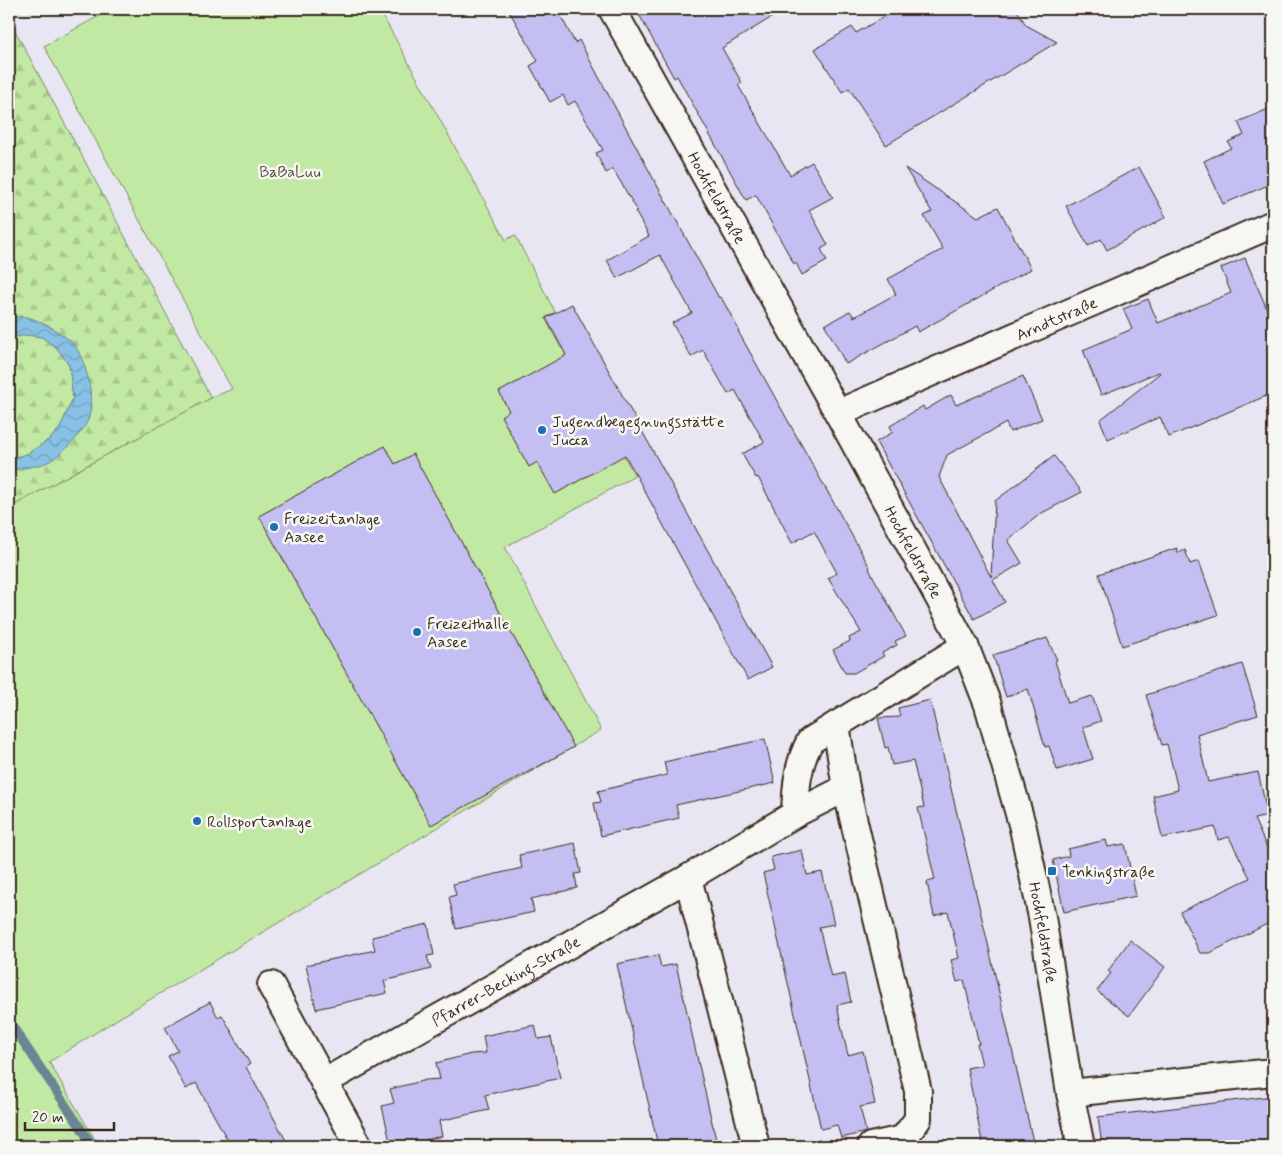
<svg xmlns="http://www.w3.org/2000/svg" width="1282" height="1155" font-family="Mynerve,sans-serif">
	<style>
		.forest { fill: url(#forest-firs); stroke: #7e8a60 }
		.green { fill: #c2e9a3; stroke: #7e8a60 }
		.water { fill: url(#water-waves); stroke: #698596 }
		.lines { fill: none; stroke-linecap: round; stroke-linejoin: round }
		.stream { stroke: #698596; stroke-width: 9 }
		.building { fill: #c4bff2; stroke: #3b2a1e }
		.street-casing { stroke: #3b2a1e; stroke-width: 30 }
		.street { stroke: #f6f6f2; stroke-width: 26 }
		.poi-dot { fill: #1f6fb2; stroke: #f6f6f2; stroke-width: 2 }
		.labels { text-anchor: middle; stroke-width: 5; stroke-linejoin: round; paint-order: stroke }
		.park-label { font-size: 16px; fill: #565039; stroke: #f6f6f2 }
		.street-label { font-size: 16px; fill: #3b2a1e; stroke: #f6f6f2 }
		.poi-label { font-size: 16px; fill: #3b2a1e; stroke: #f6f6f2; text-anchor: start }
	</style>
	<defs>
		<pattern id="forest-firs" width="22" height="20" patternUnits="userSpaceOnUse" patternTransform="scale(1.25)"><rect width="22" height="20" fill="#c2e9a3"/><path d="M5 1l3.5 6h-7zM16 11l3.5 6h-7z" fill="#a8c88c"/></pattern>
		<pattern id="water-waves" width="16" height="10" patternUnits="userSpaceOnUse" patternTransform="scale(1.25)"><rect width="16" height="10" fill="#87c2e6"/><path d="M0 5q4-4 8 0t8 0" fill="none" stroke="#709eba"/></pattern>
	</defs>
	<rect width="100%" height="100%" fill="#e7e6f2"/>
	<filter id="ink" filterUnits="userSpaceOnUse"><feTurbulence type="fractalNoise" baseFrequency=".02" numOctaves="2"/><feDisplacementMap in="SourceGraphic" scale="10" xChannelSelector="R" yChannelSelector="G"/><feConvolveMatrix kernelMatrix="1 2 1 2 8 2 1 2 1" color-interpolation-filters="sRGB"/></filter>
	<g filter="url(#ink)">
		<path class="forest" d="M9,19l202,379 -202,110v-38l25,-5 54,-45 3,-25 -9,-34 -10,-19 -24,-17 -33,-8 -6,1z
			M27,335l15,2 15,11 12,16 4,34 -13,30 -10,11 -23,15 -18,5v-121z"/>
		<path class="green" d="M112,9h267l127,231 9,-5 40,77 -10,6 16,30 3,-1 71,129 -130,71 96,183 -482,288 -70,44 50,84h-90v-638l202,-110 21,-9 -188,-343z"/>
		<path class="water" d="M15,317c5,0 11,-1 15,1 10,2 36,18 43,25 13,17 23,56 15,77 -5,13 -26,34 -38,41 -12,6 -28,7 -41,9v-11l18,-5 23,-15 10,-11 13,-30 -4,-33 -12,-17 -15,-11 -15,-2 -18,3v-20z"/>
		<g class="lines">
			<path class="stream" d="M9,1021l84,125"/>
		</g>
		<path class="building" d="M508,9h49l18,34 4,-3 74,138 66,120 2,-1 18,33 -1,1 132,237 -1,1 37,67 -11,5 2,4 -15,8 2,3 -30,17h-9l-12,-23 17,-9 -1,-3 12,-6 -33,-54 9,-5 -23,-42 -22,12 -34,-66 -2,1 -14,-24 22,-12 -29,-52 -7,4 -25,-44 -12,7 -19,-34 20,-10 -32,-58 -43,23 -10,-18 42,-24 -14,-25 2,-1 -24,-41 -7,4 -10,-20 7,-3 -28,-49 -7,4 -5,-10 -13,7 -20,-36 8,-5z
			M636,9h149l-63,39 20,35 -4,2 52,90 22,-13 21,35 -24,13 19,35 -7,4 6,12 -25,14 -6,-12 -2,1 -38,-69 -10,5 -69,-124 -3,2z
			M897,9h119l10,16 31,17 -171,103 -37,-57 -7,4 -27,-43 37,-22 4,6z
			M1273,107v76l-50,21 -19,-43 27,-13 -3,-6 16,-7 -6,-13z
			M1139,167l27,50 -59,33 -6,-11 -13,7 -22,-40z
			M905,168l73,49 20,-10 33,62 -113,63 -3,-6 -69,38 -21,-39 25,-14 4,6 42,-23 -8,-15 55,-30 -19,-33 8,-4z
			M1245,258l28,65v70l-104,44 -9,-20 -52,22 -8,-19 60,-47 -1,-1 -58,23 -18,-45 49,-21 -9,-20 25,-10 10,24 73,-30 -10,-25z
			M572,304l200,363 -24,13 -123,-225 -70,39 -18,-32 -8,5 -28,-51 8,-5 -10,-19 67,-37 -20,-37z
			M1023,376l19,43 -32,13 -4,-9 -59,32 -8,22 52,100 4,-76 59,-45 28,36 -42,22 -32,26 14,23 -29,17 12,22 -31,17 -98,-177 17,-10 -3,-6 33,-20 2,4 26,-15 5,10z
			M385,446l10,18 18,-10 161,293 -143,78 -172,-309z
			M1177,548l1,5 7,-3 5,14 9,-3 19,54 -96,31 -23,-72z
			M1047,638l10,22 -2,1 13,42 24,-7 9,25 -18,6 10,32 -36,11 -8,-24 -4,1 -17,-58 -22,8 -13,-42z
			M1242,664l16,51 -61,19 11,48 50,-10 10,44 -14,3 19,42v65l-2,-4 -61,31h-10l-20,-41 70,-34 -21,-41 -11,3 -3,-13 -53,11 -9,-42 25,-6 -11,-46 -5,1 -16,-50z
			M930,700l58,244 46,202h-51l-16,-78 15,-3 -5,-21h2l-15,-64 -7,2 -6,-22 8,-2 -11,-46 -14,4 -7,-34 8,-2 -17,-72 6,-1 -11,-46 -21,4 -4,-18 -3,1 -7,-30 22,-1 -2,-9z
			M765,739l10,44 -99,22 3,13 -78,18 -7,-33 7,-1 -3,-11 69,-16 -3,-13z
			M1106,840l2,7 17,-3 11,52 -72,16 -11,-52 16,-4 -1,-7z
			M575,843l6,30 -6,1 2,14 -46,11 3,13 -78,17 -7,-32 7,-2 -3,-11 69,-16 -3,-13z
			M802,850l5,25 15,-3 12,52 -15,3 12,50 14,-3 6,28 -14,3 5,25 6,25 15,-4 12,53 -15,3 6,25 -25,6 -4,-13 -16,4 -58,-256 11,-3 -3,-13z
			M428,924l6,31 -7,1 4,13 -47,12 3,12 -71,16 -10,-44 69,-15 -3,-13z
			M1130,940l35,27 -36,49 -32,-25 14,-18 -3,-2z
			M658,955l3,12 15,-3 40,176 -27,6h-31l-41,-182z
			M210,1002l8,15 4,-2 28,49 -4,3 43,79h-58l-35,-63 -10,6 -18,-33 10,-5 -13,-24z
			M535,1025l3,14 13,-2 9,41 -75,17 4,15 -50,11 3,15 -43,10h-8l-9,-40 12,-3 -4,-14 36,-9 14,-1 -4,-16 35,-9 15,-1 -3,-17z
			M1273,1096v50h-171l-4,-29z"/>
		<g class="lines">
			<g class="street-casing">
				<g id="street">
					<path id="s1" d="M612,9l226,404 127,233 23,59 35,123 19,89 28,176 11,53"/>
					<path id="s2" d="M838,413l435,-189"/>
					<path d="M836,725l10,63 72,303v28l-15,20 -32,7"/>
					<path d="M795,814c1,-27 2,-48 15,-73l155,-95"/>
					<path d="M688,878l68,268"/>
					<path d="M271,985l53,97"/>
					<path d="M1070,1093l203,-21"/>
					<path id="s3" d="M359,1146l-35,-64 364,-204 107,-64 51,-26"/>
				</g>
			</g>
			<use href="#street" class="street"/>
		</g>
	</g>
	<g class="poi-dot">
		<circle cx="542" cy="430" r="5"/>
		<circle cx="274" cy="527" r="5"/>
		<circle cx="417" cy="632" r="5"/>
		<circle cx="197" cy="821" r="5"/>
		<rect x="1047" y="866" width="10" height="10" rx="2.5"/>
	</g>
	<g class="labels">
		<g class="park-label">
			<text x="290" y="177">BaBaLuu</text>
		</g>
		<g class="street-label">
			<text dy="6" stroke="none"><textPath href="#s1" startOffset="216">Hochfeldstraße</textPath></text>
			<text dy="6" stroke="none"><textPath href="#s2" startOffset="238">Arndtstraße</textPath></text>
			<text dy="6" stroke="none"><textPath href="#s1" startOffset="621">Hochfeldstraße</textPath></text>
			<text dy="6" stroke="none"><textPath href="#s1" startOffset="1026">Hochfeldstraße</textPath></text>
			<text dy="6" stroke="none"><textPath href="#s3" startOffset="281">Pfarrer-Becking-Straße</textPath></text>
		</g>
		<g class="poi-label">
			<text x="552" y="427">Jugendbegegnungsstätte<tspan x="552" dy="18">Jucca</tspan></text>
			<text x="284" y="524">Freizeitanlage<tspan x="284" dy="18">Aasee</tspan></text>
			<text x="427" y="629">Freizeithalle<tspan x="427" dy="18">Aasee</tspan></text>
			<text x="207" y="827">Rollsportanlage</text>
			<text x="1062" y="877">Tenkingstraße</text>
		</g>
	</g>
	<rect width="1282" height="1155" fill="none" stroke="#f6f6f2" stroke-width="30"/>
	<rect x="15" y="15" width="1252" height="1125" fill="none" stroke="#3b2a1e" stroke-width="2" filter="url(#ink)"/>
	<path d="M25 1122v8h89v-8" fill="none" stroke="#3b2a1e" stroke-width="2.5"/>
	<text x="32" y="1122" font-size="15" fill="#3b2a1e" stroke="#f6f6f2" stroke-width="4" paint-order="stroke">20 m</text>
</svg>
